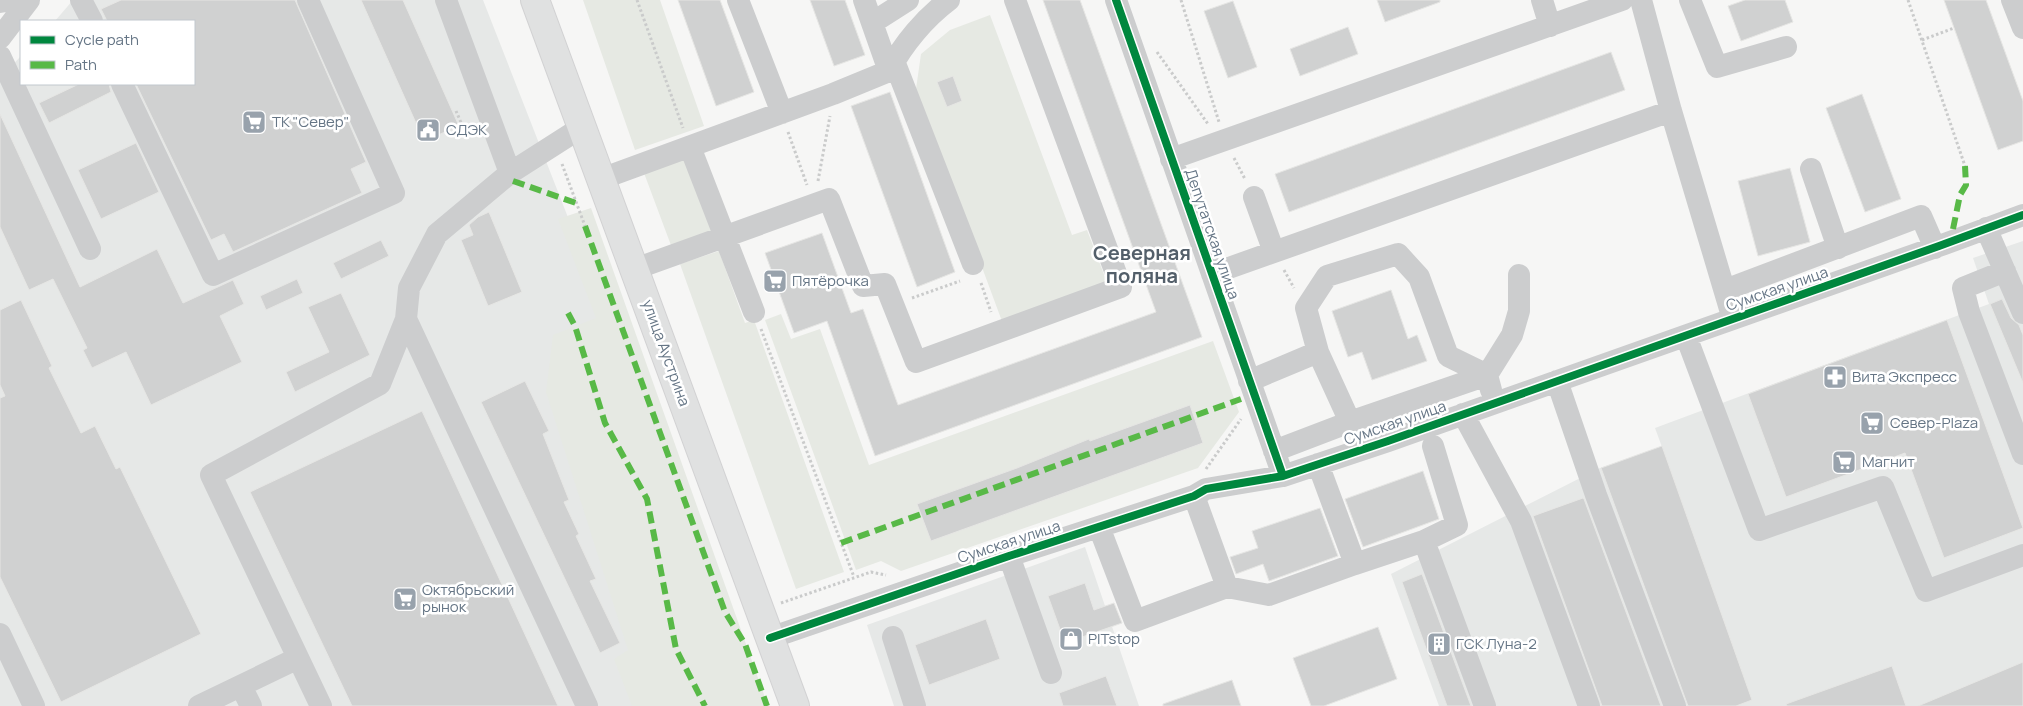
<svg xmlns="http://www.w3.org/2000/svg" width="2023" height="706" font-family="Manrope,sans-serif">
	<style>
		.built { fill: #e6e8e7 }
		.green { fill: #e6e9e3 }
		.building { fill: #d0d1d1; stroke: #e6e6e4 }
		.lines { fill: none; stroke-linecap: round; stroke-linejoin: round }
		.major-casing { stroke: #d2d2d3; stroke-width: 30 }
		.path { stroke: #cacbcb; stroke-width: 3; stroke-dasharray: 2.5 2.5; stroke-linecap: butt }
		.minor { stroke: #cccdce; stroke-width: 22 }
		.major { stroke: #e0e1e1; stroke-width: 28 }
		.quiet { stroke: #58b947; stroke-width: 6; stroke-dasharray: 12 6; stroke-linecap: butt }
		.cycleway-casing { stroke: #fff; stroke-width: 11 }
		.cycleway { stroke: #00873e; stroke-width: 8 }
		.labels { text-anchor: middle; stroke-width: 5; stroke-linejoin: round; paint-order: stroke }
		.poi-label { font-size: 15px; fill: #657585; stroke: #fff; text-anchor: start }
		.street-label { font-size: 15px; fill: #657585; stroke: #fff }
		.district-label { font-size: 20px; font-weight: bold; fill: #535f6a; stroke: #fff }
	</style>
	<rect width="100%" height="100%" fill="#f6f6f5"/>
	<path class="built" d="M73,0h410l276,706h-759v-628l21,-22v28h173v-63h-139z
		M2023,241v465h-584l-48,-132 209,-106 62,-21 -7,-19 334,-124 -16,-46z
		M1085,547l54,159h-245l-27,-81z"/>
	<path class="green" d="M583,0h77l44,126 -69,24z
		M990,15l82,220 15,-5 21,55 -105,39 -87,-235 5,-35 29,-24z
		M685,158l28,75 -41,15 -28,-75z
		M591,208l177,498h-136l-18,-47 14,-9 -82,-258 7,-57 43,-17 -38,-99z
		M719,251l26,72 9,-3 90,252 -48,17 -116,-325z
		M781,314l10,25 29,-10 49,136 344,-124 26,71 -41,56 -297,103 -20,-10 -25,9 -91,-250z"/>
	<path class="building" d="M121,0h174l71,162 -15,7 11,24 -129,59 -9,-18 -13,6 -75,-156h58v-63h-87l-6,-12z
		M361,0h42l56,126 -35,15z
		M678,0h42l34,92 -38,14z
		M810,0h35l20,55 -31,11z
		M1043,0h37l122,337 -327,119 -48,-135 -33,12 -29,-80 57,-20 29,80 12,-4 35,96 258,-93z
		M1377,0h63v2l-55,20z
		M1745,0h40l8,22 -52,19 -13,-35z
		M1944,0h42l37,101v40l-25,9z
		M1233,1l24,66 -29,11 -24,-67z
		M1348,27l10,27 -58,22 -10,-27z
		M1611,52l14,38 -336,122 -14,-38z
		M953,76l9,25 -15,6 -10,-25z
		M79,84h30l2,8 -62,31 -10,-20z
		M890,92l65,180 -38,15 -66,-181z
		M1862,94l39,105 -36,13 -39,-104z
		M0,114l80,173 77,-38 26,54 50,-23 11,24 -24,12 22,46 -91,43 -25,-53 -34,16 -9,-18 4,-2 -34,-69 -24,11 -29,-63z
		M136,143l23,49 -58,27 -23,-49z
		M1790,168l20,74 -52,14 -20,-75z
		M489,212l33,80 -34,14 -27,-66 12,-5 -4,-10 9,-8z
		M381,240l8,16 -48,23 -8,-16z
		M297,279l6,14 -37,17 -6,-14z
		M1391,290l17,49 9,-4 10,26 -55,19 -10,-28 -14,5 -16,-46z
		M341,293l29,62 -75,37 -9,-20 43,-20 -21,-45z
		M2002,299l9,19 8,7 4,10v48l-33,-79z
		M21,300l31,66 -3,2 32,65 14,-7 21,43 4,-2 81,167 -140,68 -61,-125v-179l5,-2 -5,-11v-75z
		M1947,320l76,208 -79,30 -39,-105 -119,44 -38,-103z
		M525,381l24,50 -6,3 26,66 -5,2 15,32 -3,2 20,43 -6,2 30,62 -20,10 -119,-251z
		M1190,405l13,38 -272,98 -14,-37 100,-36 72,-29 1,2z
		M422,411l136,295h-206l-102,-214z
		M1662,446l90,254 -16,6h-48l-87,-238z
		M1423,471l16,48 -76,28 -18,-48z
		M1583,498l1,1 77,207h-59l-69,-190z
		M1320,508l18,48 -69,25 -6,-17 -27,10 -6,-17 28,-9 -6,-17z
		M1422,574l49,132h-24l-45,-124z
		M1085,583l9,27 20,-7 8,20 -57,20 -17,-47z
		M986,619l14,40 -71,26 -14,-40z
		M1378,627l19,52 -73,27h-13l-18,-48z
		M2023,662v44h-105z
		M1892,666l14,40h-119l-1,-2z
		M1106,676l11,30h-54l-4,-13z
		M1232,680l9,26h-78v-2z"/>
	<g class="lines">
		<g class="major-casing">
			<path id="major" d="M535,0l260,706"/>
		</g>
		<path class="path" d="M637,0l46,128
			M1181,0l38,122
			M1908,0l57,166
			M1922,40l32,-12
			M1157,52l51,72
			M455,128l1,2 7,-3 -7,-16
			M788,132l19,53
			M1234,158l11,21
			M562,164l23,62
			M818,181l12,-65
			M1284,270l10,18
			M981,283l10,29
			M912,298l48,-17
			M761,329l93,248
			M1206,469l35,-50
			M781,603l90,-31 15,3"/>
		<path class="minor" d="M81,0l11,21
			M446,0l64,173
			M738,0l44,113
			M864,0l25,71
			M1116,0l167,476
			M1542,0l8,26
			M1641,0l30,111 62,208
			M1690,0l27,67 69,-20
			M2012,0l11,28
			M0,2l12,-2
			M872,23l36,-23
			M0,38l29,-38
			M0,56l90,193
			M894,61l79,203
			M122,84l91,191 181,-82 -86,-193
			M582,127l-72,46 -73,61 -28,54 -3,31 181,387
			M690,147l64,165
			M1171,159l451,-159
			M1811,169l27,79
			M601,179l232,-85 56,-23c14,-27 36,-53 60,-71
			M1254,197l20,55
			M1986,228l37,85
			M1398,254l21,23 29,79 39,19 -137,47 -32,-70 -12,-44 21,-32z
			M635,269l194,-70 34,87 22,-2 31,78 205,-75 -106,-287
			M2005,271l-42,17 6,24 54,142
			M1212,274l459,-163
			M1725,290l196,-74 14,32
			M1686,336l73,194 124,-43 43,104 97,-36
			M1249,381l69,-29
			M1557,381l39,114 79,211
			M1491,390l-4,-15 25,-40 7,-24v-36
			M1463,414l58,107 68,185
			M1274,451l76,-29
			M1318,464l37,100 69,-23 33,-16 -24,-79
			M1099,527l36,94 92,-34 -33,-91
			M1424,541l61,165
			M1009,556l42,117
			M1227,587l42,8 86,-31
			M0,634l34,72
			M893,637l22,69
			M770,638l239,-82 185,-60 12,-7 77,-13 105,-35 551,-195 84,-31
			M241,686l10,20
			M199,706l99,-48
			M321,706l-110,-231 169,-91 26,-65"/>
		<use href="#major" class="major"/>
		<path class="quiet" d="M513,181l63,22
			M585,226l140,386 20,32 22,62
			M1953,229l7,-34 6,-10 -1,-19
			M568,313l7,13 30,97 42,76 29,150 29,57
			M841,543l400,-144"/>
		<g class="cycleway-casing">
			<path id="cycleway" d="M1116,0l167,476
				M770,638l239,-82 185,-60 12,-7 77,-13 105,-35 551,-195 84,-31"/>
		</g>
		<use href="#cycleway" class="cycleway"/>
	</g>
	<defs>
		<g id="supermarket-square" transform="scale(1.25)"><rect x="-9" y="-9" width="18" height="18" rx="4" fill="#98a2ac" stroke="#fff"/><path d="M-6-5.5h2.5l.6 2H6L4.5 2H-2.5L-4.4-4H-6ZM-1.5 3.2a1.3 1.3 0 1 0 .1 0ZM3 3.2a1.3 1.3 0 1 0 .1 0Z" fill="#fff"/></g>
		<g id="civic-square" transform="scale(1.25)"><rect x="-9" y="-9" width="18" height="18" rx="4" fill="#98a2ac" stroke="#fff"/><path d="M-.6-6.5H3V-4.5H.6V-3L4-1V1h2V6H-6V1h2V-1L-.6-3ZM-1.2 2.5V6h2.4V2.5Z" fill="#fff"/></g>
		<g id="pharmacy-square" transform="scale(1.25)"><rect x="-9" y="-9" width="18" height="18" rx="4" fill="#98a2ac" stroke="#fff"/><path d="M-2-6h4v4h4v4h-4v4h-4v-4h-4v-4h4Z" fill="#fff"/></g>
		<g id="shop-square" transform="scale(1.25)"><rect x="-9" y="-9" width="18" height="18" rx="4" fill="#98a2ac" stroke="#fff"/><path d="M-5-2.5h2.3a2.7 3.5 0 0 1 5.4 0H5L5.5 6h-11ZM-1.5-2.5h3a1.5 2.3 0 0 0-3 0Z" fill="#fff"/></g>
		<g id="building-square" transform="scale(1.25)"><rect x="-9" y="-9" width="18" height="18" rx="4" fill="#98a2ac" stroke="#fff"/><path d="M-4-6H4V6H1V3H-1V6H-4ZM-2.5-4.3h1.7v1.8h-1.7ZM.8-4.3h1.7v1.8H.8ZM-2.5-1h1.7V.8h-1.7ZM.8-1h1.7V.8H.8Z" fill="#fff"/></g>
	</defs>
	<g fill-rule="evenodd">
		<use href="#supermarket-square" x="254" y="122"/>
		<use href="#civic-square" x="428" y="130"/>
		<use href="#supermarket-square" x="775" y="281"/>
		<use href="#pharmacy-square" x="1835" y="377"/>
		<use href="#supermarket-square" x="1872" y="423"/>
		<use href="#supermarket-square" x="1844" y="462"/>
		<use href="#supermarket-square" x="405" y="599"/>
		<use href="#shop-square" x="1071" y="639"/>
		<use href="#building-square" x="1439" y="644"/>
	</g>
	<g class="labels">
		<g class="poi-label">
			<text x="272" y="127">ТК "Север"</text>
			<text x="446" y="135">СДЭК</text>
			<text x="792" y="286">Пятёрочка</text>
			<text x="1852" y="382">Вита Экспресс</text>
			<text x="1890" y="428">Север-Plaza</text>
			<text x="1862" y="467">Магнит</text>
			<text x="422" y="595">Октябрьский<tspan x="422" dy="17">рынок</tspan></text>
			<text x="1088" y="644">PITstop</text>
			<text x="1456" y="649">ГСК Луна-2</text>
		</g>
		<g class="street-label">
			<text transform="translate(1212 234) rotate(71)" y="5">Депутатская улица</text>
			<text transform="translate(1777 289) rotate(-19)" y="5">Сумская улица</text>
			<text transform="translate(666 353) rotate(70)" y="5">улица Аустрина</text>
			<text transform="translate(1395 423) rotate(-19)" y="5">Сумская улица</text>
			<text transform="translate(1009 542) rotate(-18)" y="5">Сумская улица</text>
		</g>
		<g class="district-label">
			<text x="1142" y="260">Северная<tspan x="1142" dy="23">поляна</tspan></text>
		</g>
	</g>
	<rect x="20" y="20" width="175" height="65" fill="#ffffff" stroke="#c1c8ce"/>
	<rect x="30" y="36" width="25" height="8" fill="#00873e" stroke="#c1c8ce"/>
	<text x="65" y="45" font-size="15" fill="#657585">Cycle path</text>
	<rect x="30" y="61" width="25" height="8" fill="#58b947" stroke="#c1c8ce"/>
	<text x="65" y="70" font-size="15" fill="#657585">Path</text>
</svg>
